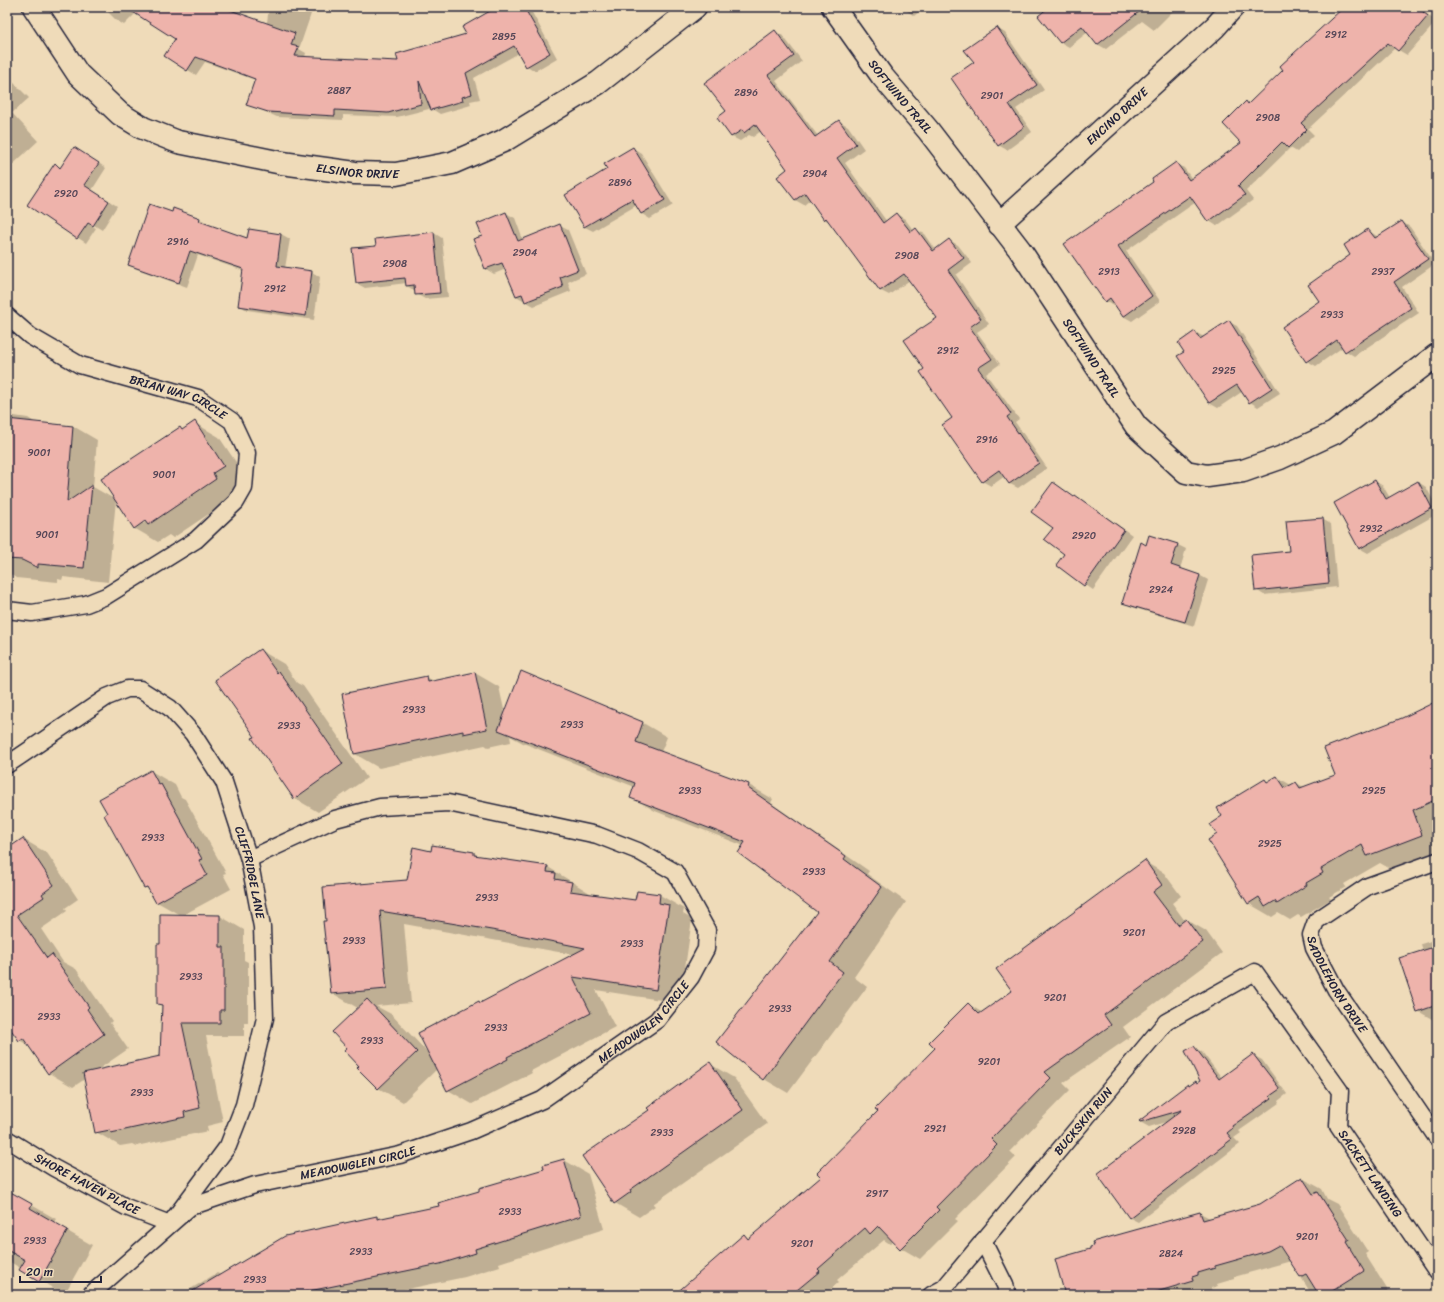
<svg xmlns="http://www.w3.org/2000/svg" width="1444" height="1302" font-family="Sriracha,sans-serif">
	<style>
		.shadow { fill: #0003; fill-rule: evenodd }
		.building { fill: #eeb3ab; stroke: #22223b }
		.lines { fill: none; stroke-linecap: round; stroke-linejoin: round }
		.lane-casing { stroke: #22223b; stroke-width: 19 }
		.street-casing { stroke: #22223b; stroke-width: 25 }
		.lane { stroke: #efdbb9; stroke-width: 16 }
		.street { stroke: #efdbb9; stroke-width: 22 }
		.labels { text-anchor: middle; stroke-width: 3.5; stroke-linejoin: round; paint-order: stroke }
		.number-label { font-size: 10px; fill: #554657 }
		.street-label { font-size: 12px; fill: #22223b; stroke: #efdbb9 }
	</style>
	<rect width="100%" height="100%" fill="#efdbb9"/>
	<filter id="ink" filterUnits="userSpaceOnUse"><feTurbulence type="fractalNoise" baseFrequency=".025" numOctaves="2"/><feDisplacementMap in="SourceGraphic" scale="8" xChannelSelector="R" yChannelSelector="G"/><feConvolveMatrix kernelMatrix="1 2 1 2 8 2 1 2 1" color-interpolation-filters="sRGB"/></filter>
	<g filter="url(#ink)">
		<path class="shadow" d="M103,7h126l37,23 3,-23h64l-1,3 -19,-2 -14,41 7,4 -1,4 94,6 69,-28 29,-28h32l28,51 -22,13 -8,-5 -8,-13 -45,25 6,21 -10,2 1,4 -31,9 -8,-5 -4,-6 1,6 -32,8 -54,-2v5l-66,-3 -29,-13 8,-24 -51,-18 -9,13 -31,-19 12,-17 -41,-26 -12,12 -8,-5z
			M902,7h23l-11,9z
			M1042,7h130l2,3 -20,20 -12,-9 -36,28 -9,-5 -9,-12 -19,15 -9,-5z
			M1346,7h74l16,15 -29,33 -12,-7 -87,81 6,6 -17,17 -7,-4 -44,43 7,9 -36,26 -8,-5 -13,-19 -70,49 34,50 -28,20 -9,-5 -7,-11 -2,1 -8,-5 -40,-57 89,-62 21,-19 8,5 8,11 50,-36 4,-40 3,2z
			M997,28l8,5 39,57 -28,19 16,23 -25,18 -9,-5 -23,-82z
			M775,31l8,5 19,25 -26,20 42,55 21,-15 9,5 16,23 -19,14 42,59 9,-8 9,5 9,12 2,-1 9,4 11,16 13,-10 9,5 14,18 -16,12 33,49 -12,8 23,32 -14,10 33,45 -4,3 32,46 -29,20 -8,-4 -5,-8 -14,10 -9,-5 -29,-63 -27,-49 12,-51 -28,-38 -21,15 -8,-4 -50,-68 -7,-4 -14,-19 -6,5 -9,-5 -6,-30 -28,-39 -8,6 -4,-2 -9,6 -8,-4 -14,-19 9,-7z
			M7,76l22,22 -17,15 26,28 -31,29z
			M633,148l8,5 32,52 -23,14 -8,-5 -5,-9 -44,26 -8,-4 -19,-32 42,-26z
			M83,153l23,15 -14,22 25,16 -15,24 -13,-8 -1,2 8,4 -10,15 -58,-38 27,-41 7,4z
			M174,210l26,9 8,4v2l40,15 2,-10 31,4 9,5 -5,29 27,4 8,5 -6,43 -67,-10 -8,-5 5,-34 -46,-16 -11,32 -50,-18 -8,-4 43,-52z
			M506,213l9,5 8,22 37,-14 8,4 18,44 -18,8 3,9 -37,15 -18,-10 -10,-27 -12,5 -8,-5 -12,-29 9,-4z
			M1402,222l8,5 25,37 -33,23 17,26 -65,43 -8,-5 -3,-4 -27,19 -9,-5 14,-60 47,-71 10,7z
			M434,233l8,5 6,59 -23,2 -9,-5 -1,-3 -8,-5v-3l-42,5 -9,-5 21,-37z
			M1229,322l8,4 43,67 -22,14 -8,-5 -7,-11 -25,17 -9,-5 -14,-71 9,5z
			M7,415l21,3 8,5 37,3 24,14 -4,47 23,13 -8,82 -45,-5 -1,3 -4,-1v3l-42,-4 -9,-6z
			M195,423l24,14 29,43 -8,13 -67,45 -4,-3 -11,7 -24,-14 46,-100 3,2zM150,519l-7,5v-3z
			M1375,481l8,5 7,12 28,-16 8,5 11,20v7l-69,39 -9,-5z
			M1053,483l22,15 9,3 48,34 -39,55 -36,-25 8,-12 -11,-26z
			M1322,519l9,5 6,63 -73,8 -8,-5z
			M1178,545l8,4 -6,20 19,6 9,5 -14,46 -62,-19 -8,-5 23,-56z
			M260,650l24,14 13,19 6,3 64,92 -49,34 -24,-14 -38,-61z
			M475,673l24,14 6,27 16,-41 122,50 24,14 -6,15 88,33 24,14 -2,4 98,68 -2,3 39,28 -52,75 13,10 -79,106 -24,-14 55,-168 -75,-65 -89,-35 -24,-14 4,-10 -112,-44 -13,-7 1,6 -23,5 -3,-2 -106,23 -24,-14 72,-77 8,5z
			M1437,702v150l-45,18 -12,-7 -36,21 2,3 -17,10 2,2 -30,18 -3,-2 -8,5 -12,-7 -6,4 -24,-14 -30,-68 5,-18 42,-37 3,2 9,-5 14,8 5,-2 8,4 32,-11 67,-57z
			M7,741l4,5 -4,3z
			M151,771l24,14 6,12 4,2 41,74 -3,1 8,15 -48,26 37,1 24,14v30l4,2v61h-4v13h-38l17,86 -16,4 1,5 -72,15 -4,-2 -12,2 -24,-14 -11,-53 -12,8 -24,-14 -19,-27 -11,-6 -12,-18v-176l4,2 12,-9 24,14 31,46 -13,9 2,3 -26,18 22,33 13,7 36,52 -2,2 18,26 -32,22 65,-14 2,-51 -5,-2 3,-59 19,-30 -23,-13 -7,-12 -5,-3z
			M433,846l41,7 6,4 68,10 45,28 43,6 24,-6 24,14 -1,5 9,5 -12,84 -84,-13 19,37 -84,44 1,2 -60,31 -24,-14 -11,-21 -34,33 -25,-14 -30,-40 12,-41h-4l-24,-14 -8,-71 84,-41 24,-29zM404,924l171,31 -94,49 -51,51 -39,-41 -15,-8 35,-3z
			M1145,862l19,11 17,23 -9,7 13,18 2,-1 19,11 16,22 -99,74 7,10 -67,46 7,7 -60,61 6,6 -61,62 3,2 -38,38 -19,-11 -7,-7 -4,3 -6,-4 -47,40 2,2 -15,13h-128l48,-60 6,4 73,-62 114,-129 31,-44 15,9 30,-22z
			M1437,939v83l-19,-11 5,-60 -2,-7z
			M1194,1047l8,5 20,26 31,-23 9,5 25,34 -9,7 1,2 -40,28 2,2 -7,5 6,6 -102,78 -8,-4 -32,-44 71,-53 -20,6 -9,-5 48,-37 2,1 11,-4z
			M710,1064l24,14 33,46 -114,80 2,2 -16,11 -24,-14 35,-93z
			M564,1160l24,14 16,55 -105,34 1,3 -35,11 -86,18 -197,-1 35,-21 4,2 156,-58 4,2 59,-12 105,-38z
			M1302,1178l20,11 5,10 10,5 31,48 -3,2 22,35 1,6h-76l-21,-34 -57,16v2l-17,5 1,2 -7,2 1,5 -8,2h-138l25,-45 109,-37 10,5 50,-13z
			M7,1191l49,28 -3,4 39,22 -28,50 -57,-35z"/>
		<path class="building" d="M125,7h97l73,26 -4,12 8,2 -4,9 103,5 -2,-7 70,-20 -4,-7 35,-20h27l26,46 -24,14 -12,-21 -48,27 6,21 -10,3 1,4 -32,9 -12,-29 2,23 -33,9 -53,-3v6l-67,-4 -22,-7 9,-26 -59,-22 -9,14 -23,-15 11,-17z
			M1049,7h96l-48,38 -15,-19 -22,17 -22,-27z
			M1344,7h73l11,9 -30,35 -10,-8 -87,80 6,6 -19,19 -6,-6 -44,44 7,9 -37,27 -18,-26 -72,50 34,50 -29,21 -13,-19 -5,4 -41,-58 89,-62 -1,-3 24,-17 13,18 52,-37 -18,-19 23,-23 2,3 35,-34 -3,-4z
			M997,27l40,58 -28,19 15,23 -26,19 -47,-68 23,-16 -10,-12z
			M775,30l19,26 -26,19 47,62 24,-17 17,24 -19,14 46,65 13,-10 15,19 5,-4 17,23 16,-12 15,19 -16,12 33,49 -11,8 22,32 -14,9 33,46 -4,3 32,46 -30,21 -10,-14 -17,12 -40,-57 10,-7 -32,-46 4,-3 -20,-29 33,-22 -33,-44 -24,17 -54,-73 -2,2 -19,-27 -10,7 -18,-23 10,-8 -32,-45 -11,9 -2,-3 -11,7 -14,-19 9,-7 -22,-28z
			M74,147l25,16 -15,22 25,16 -16,25 -5,-3 -11,16 -50,-34 28,-42 5,5z
			M633,147l32,53 -24,14 -9,-15 -48,28 -19,-32 42,-26 -3,-5z
			M149,204l23,8 1,-4 27,10 -1,3 48,17 2,-9 32,5 -4,32 35,5 -6,45 -68,-10 5,-37 -53,-18 -11,32 -51,-18z
			M506,212l12,29 42,-17 18,46 -18,7 3,10 -38,15 -3,-8 -6,2 -14,-33 -17,6 -12,-30 9,-3 -5,-12z
			M1402,221l26,38 -34,23 17,26 -66,44 -8,-12 -31,22 -24,-35 37,-26 -11,-16 42,-30 -6,-10 24,-16 7,9z
			M434,232l6,61 -25,2 -1,-10 -8,1 -1,-8 -49,5 -4,-35 24,-2 -1,-7z
			M1229,320l43,68 -23,15 -12,-18 -28,18 -32,-47 7,-4 -6,-9 17,-12 5,8z
			M7,419l66,7 -6,76 25,-17 -8,83 -46,-4v4l-16,-8 -15,-1z
			M195,421l29,45 -11,7 3,6 -68,46 -3,-4 -11,8 -33,-50 79,-52 2,3z
			M1375,480l11,19 32,-18 14,27 -73,41 -25,-46z
			M1053,482l21,15 1,-2 49,35 -40,56 -28,-21 8,-11 -20,-15 9,-11 -22,-16z
			M1323,518l6,65 -74,8 -4,-36 38,-4 -3,-30z
			M1149,535l29,9 -7,21 29,10 -15,47 -63,-19 19,-61 5,3z
			M260,649l17,24 2,-2 64,93 -49,35 -42,-61 3,-1 -40,-57z
			M521,671l122,51 -7,20 113,42 -1,4 98,68 -2,3 38,28 -52,75 13,10 -80,108 -47,-38 101,-130 -79,-59 7,-11 -115,-44 5,-15 -137,-53z
			M475,672l12,57 -24,5v-3l-109,23 -12,-60 85,-18 1,6z
			M1437,701v98l-24,11 9,25 -55,21 -5,-11 -41,24 2,4 -17,10 1,2 -30,19 -2,-3 -10,6 -6,-10 -11,7 -40,-64 9,-6 -7,-10 12,-8 -5,-8 48,-29 2,3 10,-6 8,12 11,-6 4,6 35,-13 -11,-27 78,-30z
			M151,770l8,15 2,-1 41,75 -3,1 8,15 -51,28 -9,-16 -3,1 -40,-73 3,-2 -8,-14z
			M23,838l31,47 -12,9 2,3 -27,18 30,43 5,-4 37,53 -2,2 17,25 -56,40 -25,-36 -4,3 -12,-17v-175z
			M432,845l42,7v3l74,11 -1,6 9,1 -1,6 17,3 -2,9 65,9 2,-9 23,3 -1,9 10,2 -13,85 -83,-13 18,36 -84,44 1,2 -61,32 -29,-58 61,-32 1,2 105,-55 -76,-15 -129,-22 7,78 -56,5 -8,-73h3l-3,-34 84,-7 6,-33 18,4z
			M1145,860l17,25 -9,7 25,33 8,-6 17,23 -99,73 7,10 -66,47 6,6 -60,61 6,6 -61,62 3,3 -39,39 -22,-23 -8,8 -5,-6 -47,41 2,2 -29,24h-117l70,-61 4,5 73,-62 -4,-4 61,-62 -3,-2 60,-61 -6,-6 39,-39 11,11 33,-23 -16,-22z
			M160,914l60,1v32h4v63h-4v13h-38l18,85 -16,4 1,5 -74,16 -1,-3 -15,3 -12,-60 77,-17 2,-51 -5,-1v-60h3z
			M1437,946v59l-20,7 -18,-54z
			M367,999l50,53 -39,37 -21,-21 2,-2 -15,-16 3,-2 -15,-16z
			M1194,1046l25,33 34,-25 27,35 -10,7 2,2 -40,28 1,2 -6,5 5,6 -103,79 -32,-44 85,-64 -42,12 -1,-1 49,-37 1,2 7,-5 1,2 3,-2 -15,-30z
			M710,1062l33,48 -113,80 1,2 -17,12 -32,-48 67,-46 -2,-2z
			M564,1159l17,57 -106,33 1,4 -36,11 -116,24 -35,7h-103l99,-59 92,-20v3l62,-13 -1,-3 41,-12v-3l65,-19 -1,-4z
			M1302,1177l11,17 5,-2 31,48 -3,2 18,29 -38,24h-7l-13,-21 -6,3 -21,-32 -11,6 -53,15v2l-17,5v2l-6,2 1,4 -47,14h-81l-10,-36 35,-10v-2l4,-1 -2,-4 108,-30 3,8 57,-16z
			M7,1190l25,14 -2,4 38,22 -29,52 -20,-12 6,-10 -18,-10z"/>
		<g class="lines">
			<g class="lane-casing">
				<g id="lane">
					<path id="s1" d="M7,316l23,20 50,29 118,33 34,23 15,32 -3,35 -8,14 -40,38 -90,56 -20,8 -54,9 -25,-3"/>
					<path id="s2" d="M7,765l100,-68 20,-8h13l30,19 23,26 31,48 25,77 13,68 3,91 -21,87 -16,41 -58,78 -44,-17 -72,-39 -47,-29"/>
					<path id="s3" d="M1437,861l-69,25 -52,35 -5,14 3,13 22,42 101,148"/>
					<path d="M983,1241l22,44 3,10"/>
					<path id="s4" d="M90,1295l100,-88 65,-22 145,-30 71,-24 71,-31 115,-80 34,-43 15,-28 1,-19 -32,-58 -37,-21 -41,-16 -149,-32 -68,4 -45,12 -86,40"/>
					<path id="s5" d="M931,1295l13,-7 222,-266 89,-50 85,119 -2,35 99,146"/>
				</g>
			</g>
			<g class="street-casing">
				<g id="street">
					<path id="s6" d="M34,7l44,67 42,40 23,14 35,14 104,21 73,10 41,1 56,-11 51,-22 95,-58 97,-76"/>
					<path id="s7" d="M833,7l49,69 46,54 92,120 116,176 50,46 21,4 36,-5 37,-13 54,-25 103,-78"/>
					<path id="s8" d="M999,224l216,-197 18,-20"/>
				</g>
			</g>
			<use href="#lane" class="lane"/>
			<use href="#street" class="street"/>
		</g>
	</g>
	<g class="labels">
		<g class="number-label">
			<text x="1336" y="38">2912</text>
			<text x="504" y="40">2895</text>
			<text x="339" y="94">2887</text>
			<text x="746" y="96">2896</text>
			<text x="992" y="99">2901</text>
			<text x="1268" y="121">2908</text>
			<text x="815" y="177">2904</text>
			<text x="620" y="186">2896</text>
			<text x="66" y="197">2920</text>
			<text x="178" y="245">2916</text>
			<text x="525" y="256">2904</text>
			<text x="907" y="259">2908</text>
			<text x="395" y="267">2908</text>
			<text x="1109" y="275">2913</text>
			<text x="1383" y="275">2937</text>
			<text x="275" y="292">2912</text>
			<text x="1332" y="318">2933</text>
			<text x="948" y="354">2912</text>
			<text x="1224" y="374">2925</text>
			<text x="987" y="443">2916</text>
			<text x="39" y="456">9001</text>
			<text x="164" y="478">9001</text>
			<text x="1371" y="532">2932</text>
			<text x="47" y="538">9001</text>
			<text x="1084" y="539">2920</text>
			<text x="1161" y="593">2924</text>
			<text x="414" y="713">2933</text>
			<text x="572" y="728">2933</text>
			<text x="289" y="729">2933</text>
			<text x="690" y="794">2933</text>
			<text x="1374" y="794">2925</text>
			<text x="153" y="841">2933</text>
			<text x="1270" y="847">2925</text>
			<text x="814" y="875">2933</text>
			<text x="487" y="901">2933</text>
			<text x="1134" y="936">9201</text>
			<text x="354" y="944">2933</text>
			<text x="632" y="947">2933</text>
			<text x="191" y="980">2933</text>
			<text x="1055" y="1001">9201</text>
			<text x="780" y="1012">2933</text>
			<text x="49" y="1020">2933</text>
			<text x="496" y="1031">2933</text>
			<text x="372" y="1044">2933</text>
			<text x="989" y="1065">9201</text>
			<text x="142" y="1096">2933</text>
			<text x="935" y="1132">2921</text>
			<text x="1184" y="1134">2928</text>
			<text x="662" y="1136">2933</text>
			<text x="877" y="1197">2917</text>
			<text x="510" y="1215">2933</text>
			<text x="1307" y="1240">9201</text>
			<text x="35" y="1244">2933</text>
			<text x="802" y="1247">9201</text>
			<text x="361" y="1255">2933</text>
			<text x="1171" y="1257">2824</text>
			<text x="255" y="1283">2933</text>
		</g>
		<g class="street-label">
			<text dy="4" stroke="none"><textPath href="#s7" startOffset="112">SOFTWIND TRAIL</textPath></text>
			<text dy="4" stroke="none"><textPath href="#s8" startOffset="160">ENCINO DRIVE</textPath></text>
			<text dy="4" stroke="none"><textPath href="#s6" startOffset="385">ELSINOR DRIVE</textPath></text>
			<text dy="4" stroke="none"><textPath href="#s7" startOffset="436">SOFTWIND TRAIL</textPath></text>
			<text dy="4" stroke="none"><textPath href="#s1" startOffset="192">BRIAN WAY CIRCLE</textPath></text>
			<text dy="4" stroke="none"><textPath href="#s2" startOffset="377">CLIFFRIDGE LANE</textPath></text>
			<text dy="4" stroke="none"><textPath href="#s3" startOffset="207">SADDLEHORN DRIVE</textPath></text>
			<text dy="4" stroke="none"><textPath href="#s4" startOffset="631">MEADOWGLEN CIRCLE</textPath></text>
			<text dy="4" stroke="none"><textPath href="#s5" startOffset="232">BUCKSKIN RUN</textPath></text>
			<text dy="4" stroke="none"><textPath href="#s4" startOffset="307">MEADOWGLEN CIRCLE</textPath></text>
			<text dy="4" stroke="none"><textPath href="#s5" startOffset="702">SACKETT LANDING</textPath></text>
			<text transform="translate(87 1184) rotate(28)" y="4">SHORE HAVEN PLACE</text>
		</g>
	</g>
	<rect width="1444" height="1302" fill="none" stroke="#efdbb9" stroke-width="24"/>
	<rect x="12" y="12" width="1420" height="1278" fill="none" stroke="#22223b" stroke-width="1.5" filter="url(#ink)"/>
	<path d="M20 1276v6h81v-6" fill="none" stroke="#22223b" stroke-width="2"/>
	<text x="26" y="1276" font-size="12" fill="#22223b" stroke="#efdbb9" stroke-width="3" paint-order="stroke">20 m</text>
</svg>
